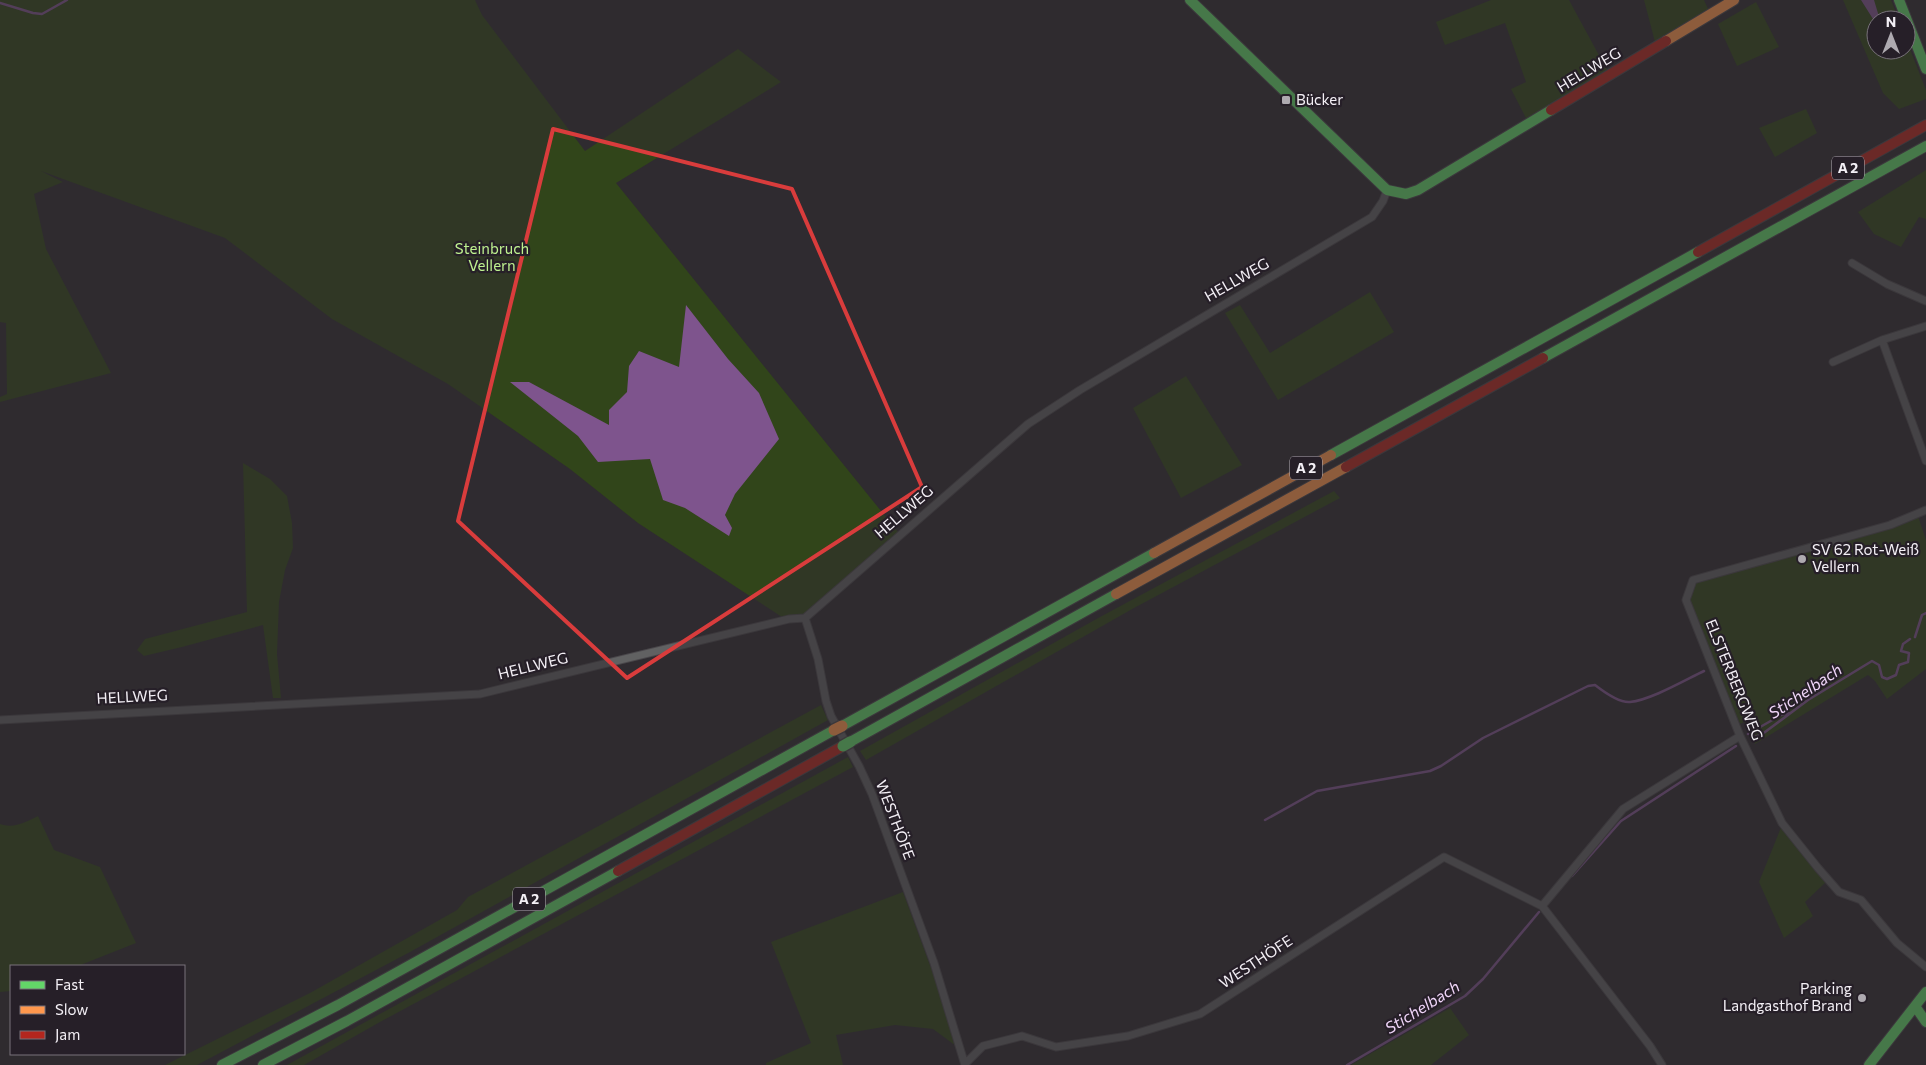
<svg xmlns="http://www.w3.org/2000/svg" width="1926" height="1065" font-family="Commissioner,sans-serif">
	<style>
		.green { fill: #31451a }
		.water { fill: #7e548d }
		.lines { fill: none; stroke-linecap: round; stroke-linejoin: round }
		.stream { stroke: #7e548d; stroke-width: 2.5 }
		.street-casing { stroke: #4a474b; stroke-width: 9 }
		.fast-casing { stroke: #4a474b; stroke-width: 12 }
		.slow-casing { stroke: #4a474b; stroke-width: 12 }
		.jam-casing { stroke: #4a474b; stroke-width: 12 }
		.street { stroke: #616162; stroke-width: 7 }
		.fast { stroke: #63d668; stroke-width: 10 }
		.slow { stroke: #ff974d; stroke-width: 10 }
		.jam { stroke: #b3261e; stroke-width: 10 }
		.fast-bridge-casing { stroke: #4a474b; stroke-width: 14; stroke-linecap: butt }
		.slow-bridge-casing { stroke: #4a474b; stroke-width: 14; stroke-linecap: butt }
		.fast-bridge { stroke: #63d668; stroke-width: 11 }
		.slow-bridge { stroke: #ff974d; stroke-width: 11 }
		.marked { fill: none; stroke: #d93c3c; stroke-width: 4; stroke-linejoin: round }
		.poi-dot { fill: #aeaab0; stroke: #261f28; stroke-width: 2 }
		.labels { text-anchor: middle; stroke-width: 4.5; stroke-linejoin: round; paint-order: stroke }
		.shield { fill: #261f28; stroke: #b6b1b8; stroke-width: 1 }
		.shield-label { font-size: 14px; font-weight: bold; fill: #f3eff5 }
		.street-label { font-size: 15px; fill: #f3eff5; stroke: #261f28 }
		.poi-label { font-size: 15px; fill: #f3eff5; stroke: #261f28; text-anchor: start }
		.park-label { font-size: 15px; fill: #bef18f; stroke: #261f28 }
		.water-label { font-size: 16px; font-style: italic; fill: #f0d6f9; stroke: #261f28 }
	</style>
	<rect width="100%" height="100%" fill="#2f2b30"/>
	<path class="green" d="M0,0h475l7,15 103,136 153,-102 43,33 -165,101 282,349 -93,86 -23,-1 -144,-94 -68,-54 -122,-85 -116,-65 -107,-81 -184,-67 22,11 -29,12 12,55 65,124 -111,29v-5l7,-3 -1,-71 -6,-1z
		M1491,0h78l38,70 -80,50 -16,-31 15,-7 -21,-59 -60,22 -9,-23z
		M1644,0h60l5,11 -54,31z
		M1843,0h48l8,20h-23v30h30v-11l20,51v9l-27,10 -16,-16z
		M1756,2l23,45 -42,19 -19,-42z
		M1806,109l11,24 -42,24 -16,-29z
		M1926,170v49l-7,-2 -18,30 -27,-13 -16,-22z
		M1370,292l24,40 -116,68 -53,-87 15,-8 30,48z
		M1186,376l56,89 -61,33 -48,-90z
		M243,463l27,16 17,17 5,27 1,25 -8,22 -6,32 -2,52 4,44h-8l-10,-73 -81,22 -38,9 -7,-6 8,-11 102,-27z
		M1334,491l6,7 -206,110 -268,152 -6,-9 240,-134z
		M1918,516l8,24v129l-39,30 -12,-18 -7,-6 -113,69 -11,-22 -4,2 -12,-26 -39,-98 6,-18z
		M821,705l7,15 -418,232 -213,113h-32l145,-72 147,-83 11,-13z
		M848,757l5,10 -473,255 -76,43h-17z
		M38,816l16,34 46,17 36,76 -58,23h-67v25l-11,1v-168c14,5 26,-2 38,-8z
		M1782,825l44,57 -21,20 8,14 -29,22 -25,-56z
		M903,892l31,84 22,70 -23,-17 -38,-4 -59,10 7,30h-77v-2l45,-20 -40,-101z
		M1450,1008l19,27 -38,30h-80z"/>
	<path class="water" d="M1861,0h13l6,20h-4v25l-3,-26z
		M686,305l42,54 31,34 20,46 -44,55 -10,21 7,13 -3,8 -44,-28 -22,-8 -13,-41 -52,3 -20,-26 -68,-54h19l80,43v-15l18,-18 2,-26 10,-15 40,16z"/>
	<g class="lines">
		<path class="stream" d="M0,3l33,10 9,1 25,-14
			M1915,637l7,-22 4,-2
			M1748,734l33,-19 8,-2
			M1751,738l10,-3 47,-35 64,-39 7,4 3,12 5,2 9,-4 3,-10 9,-3 1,-9 -8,-2 2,-7 7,-5
			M1265,820l52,-29 113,-20 11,-5 42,-28 105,-52 7,-1c9,7 24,18 35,17 21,-2 55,-22 74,-31
			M1572,876l49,-55 115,-75
			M1347,1065l118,-69 18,-17 56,-67"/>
		<g class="street-casing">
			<path id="street" d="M1852,263l35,21 39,17
				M1882,340l44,-14
				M1833,362l49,-22 44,121
				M1926,510l-36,15 -197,55 -7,20 54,136 42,87 36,45 21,24 22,8 36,43 29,24
				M805,618l13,41 8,42 5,15 28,50 13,28 62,169 31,102
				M0,720l480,-26 309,-75 16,-1 223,-194 52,-34 292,-173 11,-16 4,-11
				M1542,906l81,-97 117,-73
				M965,1064l18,-18 39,-10 34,11 72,-11 72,-22 244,-157 98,49 108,140 12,19"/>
		</g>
		<g class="fast-casing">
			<path id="fast" d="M1190,0l197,190 19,4 12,-4 133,-80
				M1899,0l27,69
				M1543,358l383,-212
				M1331,455l367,-203
				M842,726l312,-173
				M850,742l266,-148
				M1915,1006l11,16
				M222,1065l116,-60 496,-275
				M263,1065l84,-44 271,-150
				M1869,1065l57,-73"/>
		</g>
		<g class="slow-casing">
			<path id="slow" d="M1666,41l68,-41
				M1154,553l177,-98
				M1116,594l230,-127"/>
		</g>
		<g class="jam-casing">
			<path id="jam" d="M1551,110l115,-69
				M1698,252l228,-127
				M1346,467l197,-109
				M618,871l225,-125"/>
		</g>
		<use href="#street" class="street"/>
		<use href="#fast" class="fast"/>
		<use href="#slow" class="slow"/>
		<use href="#jam" class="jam"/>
		<g class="fast-bridge-casing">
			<path id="fast-bridge" d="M843,746l7,-4"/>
		</g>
		<g class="slow-bridge-casing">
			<path id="slow-bridge" d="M834,730l8,-4"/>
		</g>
		<use href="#fast-bridge" class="fast-bridge"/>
		<use href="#slow-bridge" class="slow-bridge"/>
	</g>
	<path d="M0 0H1926V1065H0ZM553,129l239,60 130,298 -295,191 -169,-157z" fill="#2f2b30" fill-opacity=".55" fill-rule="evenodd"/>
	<path class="marked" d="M553,129l239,60 130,298 -295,191 -169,-157z"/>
	<g class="poi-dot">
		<rect x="1281" y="95" width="10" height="10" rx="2.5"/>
		<circle cx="1802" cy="559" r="5"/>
		<circle cx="1862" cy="998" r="5"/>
	</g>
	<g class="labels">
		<g class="shield">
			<rect x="1832" y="156.5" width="32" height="23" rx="4"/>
			<rect x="1290" y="456.5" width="32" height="23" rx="4"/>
			<rect x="513" y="887.5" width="32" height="23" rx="4"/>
		</g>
		<g class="shield-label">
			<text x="1848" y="173">A 2</text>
			<text x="1306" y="473">A 2</text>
			<text x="529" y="904">A 2</text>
		</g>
		<g class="street-label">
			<text transform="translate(1589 70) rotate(-31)" y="5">HELLWEG</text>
			<text transform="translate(1237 280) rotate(-30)" y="5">HELLWEG</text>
			<text transform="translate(904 512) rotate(-41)" y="5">HELLWEG</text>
			<text transform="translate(533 666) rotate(-14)" y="5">HELLWEG</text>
			<text transform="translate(1734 680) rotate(68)" y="5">ELSTERBERGWEG</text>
			<text transform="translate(132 697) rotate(-3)" y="5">HELLWEG</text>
			<text transform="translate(895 820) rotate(69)" y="5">WESTHÖFE</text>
			<text transform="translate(1256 962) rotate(-33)" y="5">WESTHÖFE</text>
		</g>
		<g class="poi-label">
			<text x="1296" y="105">Bücker</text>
			<text x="1812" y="555">SV 62 Rot-Weiß<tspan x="1812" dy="17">Vellern</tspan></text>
			<text x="1852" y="994" text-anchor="end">Parking<tspan x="1852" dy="17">Landgasthof Brand</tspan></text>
		</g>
		<g class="park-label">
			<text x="492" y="254">Steinbruch<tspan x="492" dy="17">Vellern</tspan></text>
		</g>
		<g class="water-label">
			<text transform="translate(1805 691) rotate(-34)" y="6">Stichelbach</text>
			<text transform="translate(1422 1007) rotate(-32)" y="6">Stichelbach</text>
		</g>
	</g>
	<rect x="10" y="965" width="175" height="90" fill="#261f28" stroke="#78727a"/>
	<rect x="20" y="981" width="25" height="8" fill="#63d668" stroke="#78727a"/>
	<text x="55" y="990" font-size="15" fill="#f3eff5">Fast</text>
	<rect x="20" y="1006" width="25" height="8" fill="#ff974d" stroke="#78727a"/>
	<text x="55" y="1015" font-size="15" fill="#f3eff5">Slow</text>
	<rect x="20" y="1031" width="25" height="8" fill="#b3261e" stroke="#78727a"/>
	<text x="55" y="1040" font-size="15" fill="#f3eff5">Jam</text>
	<g transform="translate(1891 35)"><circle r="24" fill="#261f28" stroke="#78727a"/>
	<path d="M0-4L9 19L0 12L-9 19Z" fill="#aeaab0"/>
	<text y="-8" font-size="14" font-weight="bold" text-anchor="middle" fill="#f3eff5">N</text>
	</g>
</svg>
